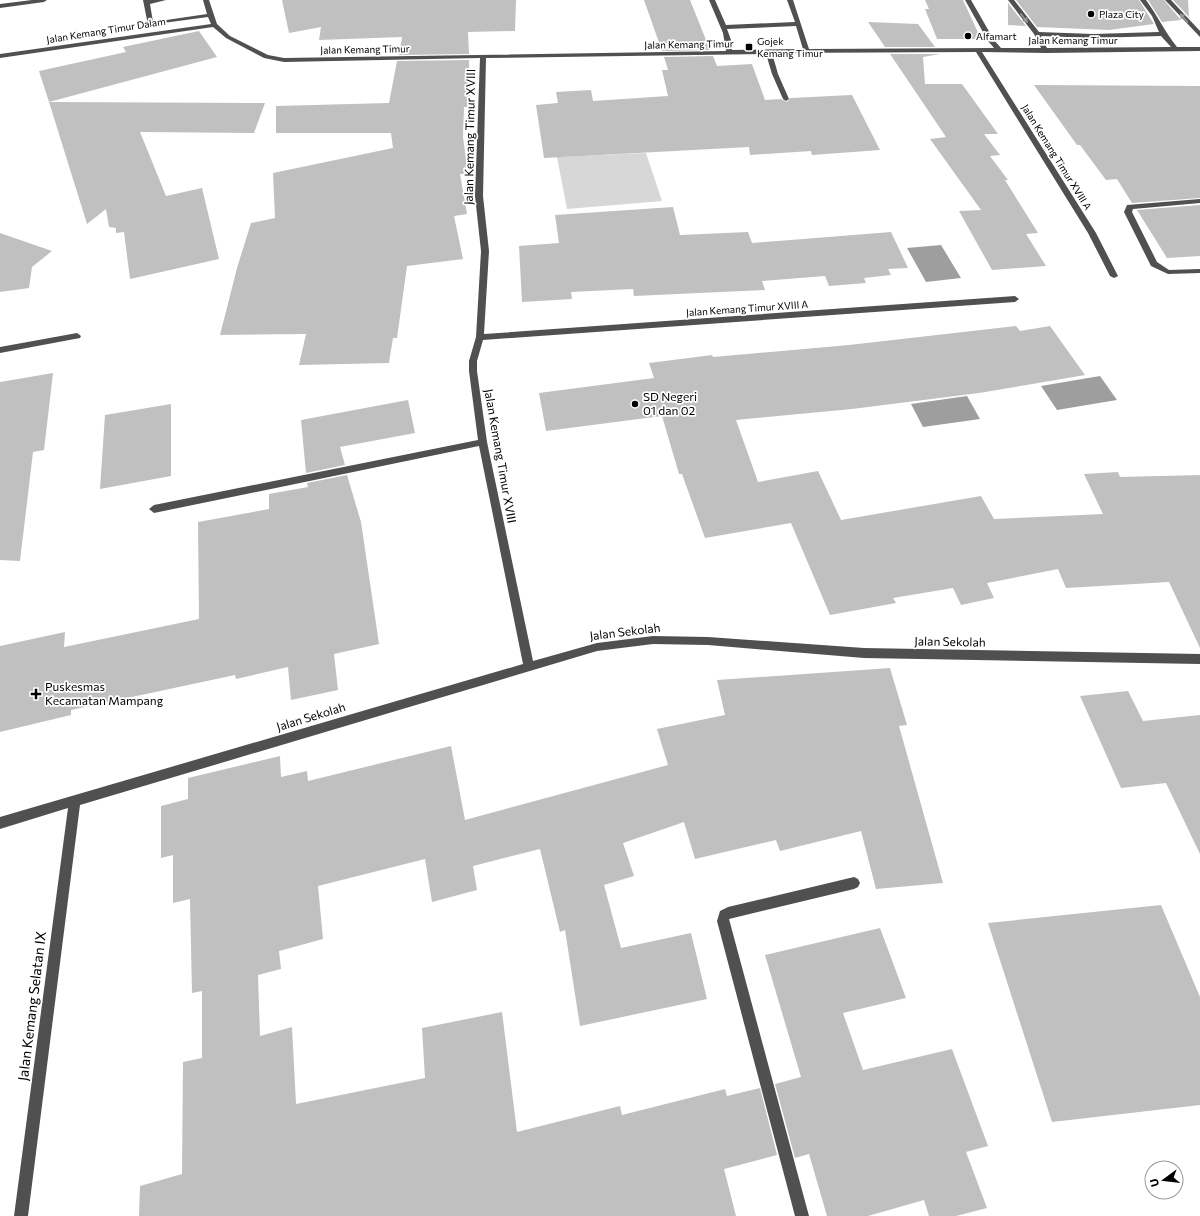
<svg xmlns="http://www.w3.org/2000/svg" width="1200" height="1216" font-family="Commissioner,sans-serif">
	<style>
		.green { fill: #d7d7d7 }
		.water { fill: #9e9e9e }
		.building { fill: #c0c0c0 }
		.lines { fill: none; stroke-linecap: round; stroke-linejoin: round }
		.minor { fill: #505050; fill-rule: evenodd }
		.oneway { fill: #969696 }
		.poi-dot { fill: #000; stroke: #fff; stroke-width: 1.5 }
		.labels { text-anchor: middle; stroke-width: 3.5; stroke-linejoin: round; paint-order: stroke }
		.far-poi-label { font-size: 10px; fill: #000; stroke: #fff; text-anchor: start }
		.far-street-label { font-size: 10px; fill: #000; stroke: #fff }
		.street-label { font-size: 12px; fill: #000; stroke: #fff }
		.poi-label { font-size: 12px; fill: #000; stroke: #fff; text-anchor: start }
		.near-street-label { font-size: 14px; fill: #000; stroke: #fff }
	</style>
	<rect width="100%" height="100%" fill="#fff"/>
	<path class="green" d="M646,153l16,48 -95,8 -10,-52z"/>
	<path class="water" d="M941,245l20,33 -35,4 -19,-34z
		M1100,376l17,24 -60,10 -16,-24z
		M967,396l13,23 -57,8 -12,-23z"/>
	<path class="building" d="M282,0h234l-1,31 -47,1 1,22 -70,1 3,-18 -83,3 2,-13 -32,6z
		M644,0h46l20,50 -48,1z
		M925,0h38l18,39h-44l-12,-30h4z
		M1016,0h123l15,24 -45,6 -72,-3z
		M1148,0h16l17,20 -19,2z
		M1173,0h15l1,17z
		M1008,3l18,23 -18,-1z
		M868,22l50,2 17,23h-50z
		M199,31l18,26 -168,45 -10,-31 87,-19 -3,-5z
		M890,54h50l-17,3 2,27h37l36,50h-14l16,21 -10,1 18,24h-3l33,53 -12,1 20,32 -54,4 -33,-59 22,-1 -51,-71 16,-2z
		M713,56l4,10 35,-2 13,36 16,-1 6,3 3,-4 62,-3 28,55 -68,5 -1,-4 -61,4 -1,-8 -205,11 -8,-53 22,-2 -2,-11 35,-2 2,11 75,-5 -6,-26h6l-4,-13z
		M469,60l1,47h-6l-1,30 5,37h-8l7,40 -13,2 9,43 -56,7 -10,72h-4l-4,25 -90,2 7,-31 -86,1 17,-67 14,-45 24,-5 -2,-45 120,-25 -2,-15h-115v-27l113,-3 8,-42z
		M1034,85l166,1v112l-68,5 -15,-24 -11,1 -26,-35h-3z
		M49,102l216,1 -11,30 -114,-1 26,64 36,-8 17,71 -89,20 -6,-47 -8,1v-5l-7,-1 -3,-18 -19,15z
		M1200,205v51l-33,2 -30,-48z
		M673,207l7,28 68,-3 4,11 139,-11 17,36 -20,1 3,6 -27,3 2,5 -37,3 -4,-10 -63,5 3,9 -131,6 -1,-7 -62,3 1,7 -50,3 -3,-56 40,-3 -4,-28z
		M0,233l52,18 -20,16 -3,21 -29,4z
		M1016,326l4,5 30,-5 35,49 -106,18 -127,16 -116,11 22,62 60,-11 23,49 140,-24 13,23 109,-5 -19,-40 34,-2 2,5 80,-2v173l-31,-66 -103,6 -8,-19 -71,14 7,15 -33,7 -8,-17 -60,10 3,5 -66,12 -39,-92 -86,15 -23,-64h-3l-17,-58 -116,15 -7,-38 115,-15 -5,-15 63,-8 1,2 136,-12z
		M53,373l-9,77 -11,2 -13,109 -20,-1v-178z
		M408,400l7,33 -75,14 5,18 -39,8 -5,-53z
		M171,404v72l-71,13 5,-74z
		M347,475l14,47 18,122 -45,10 4,36 -47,10 -3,-33 -52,12 -1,-4 -164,35v5l-71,17v-86l65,-14 -1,15 135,-28 -1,-97 71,-13v-15l39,-7 -1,-4z
		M890,668l17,57 -8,1 44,157 -67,6 -15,-58 -81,20 -4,-11 -81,19 -11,-37 -61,21 11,33 -30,9 17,63 70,-15 16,66 -127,27 -15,-96 -5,2 -20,-83 -67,17 4,24 -45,12 -7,-43 -107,27 5,53 -44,12 2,18 -23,6 2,61 32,-9 4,77 129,-26 -3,-50 80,-16 15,120 103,-26 2,9 103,-26 2,7 33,-8 17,67 -53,14 12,47h-597l1,-30 42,-12 1,-112 19,-4v-67l-10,2 -2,-94 -17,4v-48l-12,3v-52l27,-7v-21l92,-22 1,21 26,-6 1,10 143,-35 14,74 203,-55 -11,-36 68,-14 -8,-35z
		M1128,691l15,30 57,-6v139l-34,-71 -45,5 -41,-92z
		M1161,905l39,92v108l-148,17 -64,-199z
		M880,928l26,70 -63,15 20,57 89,-21 36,97 -22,6 21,56 -31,8h-27l-5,-16 -56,16h-41l-18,-62 -14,4 -20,-74 26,-7 -36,-122z"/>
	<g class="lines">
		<path class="minor" d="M32,0h15l-3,2 -44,6v-4z
			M143,0h23l-16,4 3,18 54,-8 -4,-14h6l8,24 13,12 38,19 16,3 442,-7 -3,-18 -14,-33h6l11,25 69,-3 -8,-22h6l16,49 185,-1 -6,-7 -23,-41h6l23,40 7,8h40l-7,-14 -26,-34h6l25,32 54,2 66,-2 -7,-16 -12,-16h6c11,15 19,32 31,47h23v4l-154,2 -64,-1 114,181 22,43 -4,2 -4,-2 -22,-43 -112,-181 -204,1 6,21 11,25 -3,2 -3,-2 -11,-25 -6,-20 -280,4 -3,138 6,55 -5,83 531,-38 4,3 -4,3 -532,38 -6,21v10l10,71 46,219 64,-18 56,-7 55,1 156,11 336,6v10l-336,-6 -156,-13 -55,-1 -56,7 -517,154 -52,411h-14l54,-408 -68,21v-12l523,-153 -44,-218 -325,67 -5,-4 5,-4 324,-65 -9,-69v-10l7,-24 5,-86 -6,-55 5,-138 -196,4 -20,-4 -38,-20 -13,-11 -213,31v-4l211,-30 -3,-7 -60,8zM796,26l7,23 -71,1 -1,-10 -4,-11zM1041,36l52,2 68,-2 10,11 -124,1z
			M1165,0h6l29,31v6z
			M1200,199v4l-67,6 -1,3 25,50 12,8 31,-1v4l-32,1 -17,-8 -27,-54 3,-7z
			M77,333l4,3 -1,2 -80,15v-6z
			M854,877l4,2 2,4 -2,4 -4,2 -125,30 80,297h-14l-78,-295 3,-10 8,-4z"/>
	</g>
	<defs><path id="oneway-solid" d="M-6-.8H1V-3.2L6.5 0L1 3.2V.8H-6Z"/></defs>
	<g class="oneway">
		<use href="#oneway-solid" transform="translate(1024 18) rotate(53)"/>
		<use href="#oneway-solid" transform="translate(1184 18) rotate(-132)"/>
	</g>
	<g class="poi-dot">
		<circle cx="1091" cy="14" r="4"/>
		<circle cx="968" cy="36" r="4"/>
		<rect x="745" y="43" width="8" height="8" rx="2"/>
		<circle cx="635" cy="404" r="4"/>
		<path d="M34 688h4v4h4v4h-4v4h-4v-4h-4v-4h4z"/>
	</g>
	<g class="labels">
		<g class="far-poi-label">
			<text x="1099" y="18">Plaza City</text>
			<text x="976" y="40">Alfamart</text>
			<text x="757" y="45">Gojek<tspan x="757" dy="12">Kemang Timur</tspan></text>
		</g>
		<g class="far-street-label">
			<text transform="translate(106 30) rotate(-9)" y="4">Jalan Kemang Timur Dalam</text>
			<text x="1073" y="44">Jalan Kemang Timur</text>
			<text transform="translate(689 44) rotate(-1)" y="4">Jalan Kemang Timur</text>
			<text transform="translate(365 49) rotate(-1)" y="4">Jalan Kemang Timur</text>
			<text transform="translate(1057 157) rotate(58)" y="4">Jalan Kemang Timur XVIII A</text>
			<text transform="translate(747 308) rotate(-4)" y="4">Jalan Kemang Timur XVIII A</text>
		</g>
		<g class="street-label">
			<text transform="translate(470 137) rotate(-89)" y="4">Jalan Kemang Timur XVIII</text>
			<text transform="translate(500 456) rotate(80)" y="4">Jalan Kemang Timur XVIII</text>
			<text transform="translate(625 632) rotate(-7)" y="4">Jalan Sekolah</text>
			<text transform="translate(950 642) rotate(1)" y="4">Jalan Sekolah</text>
			<text transform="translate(311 717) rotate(-17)" y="4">Jalan Sekolah</text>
		</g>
		<g class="poi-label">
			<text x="643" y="401">SD Negeri<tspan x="643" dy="14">01 dan 02</tspan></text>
			<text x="45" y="691">Puskesmas<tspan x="45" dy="14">Kecamatan Mampang</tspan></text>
		</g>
		<g class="near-street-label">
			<text transform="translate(32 1006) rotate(-83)" y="5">Jalan Kemang Selatan IX</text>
		</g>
	</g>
	<g transform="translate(1164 1180) rotate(255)"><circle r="19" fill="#ffffff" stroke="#999999"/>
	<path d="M0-3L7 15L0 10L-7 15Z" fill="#000000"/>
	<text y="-6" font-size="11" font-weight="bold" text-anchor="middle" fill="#000000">U</text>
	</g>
</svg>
